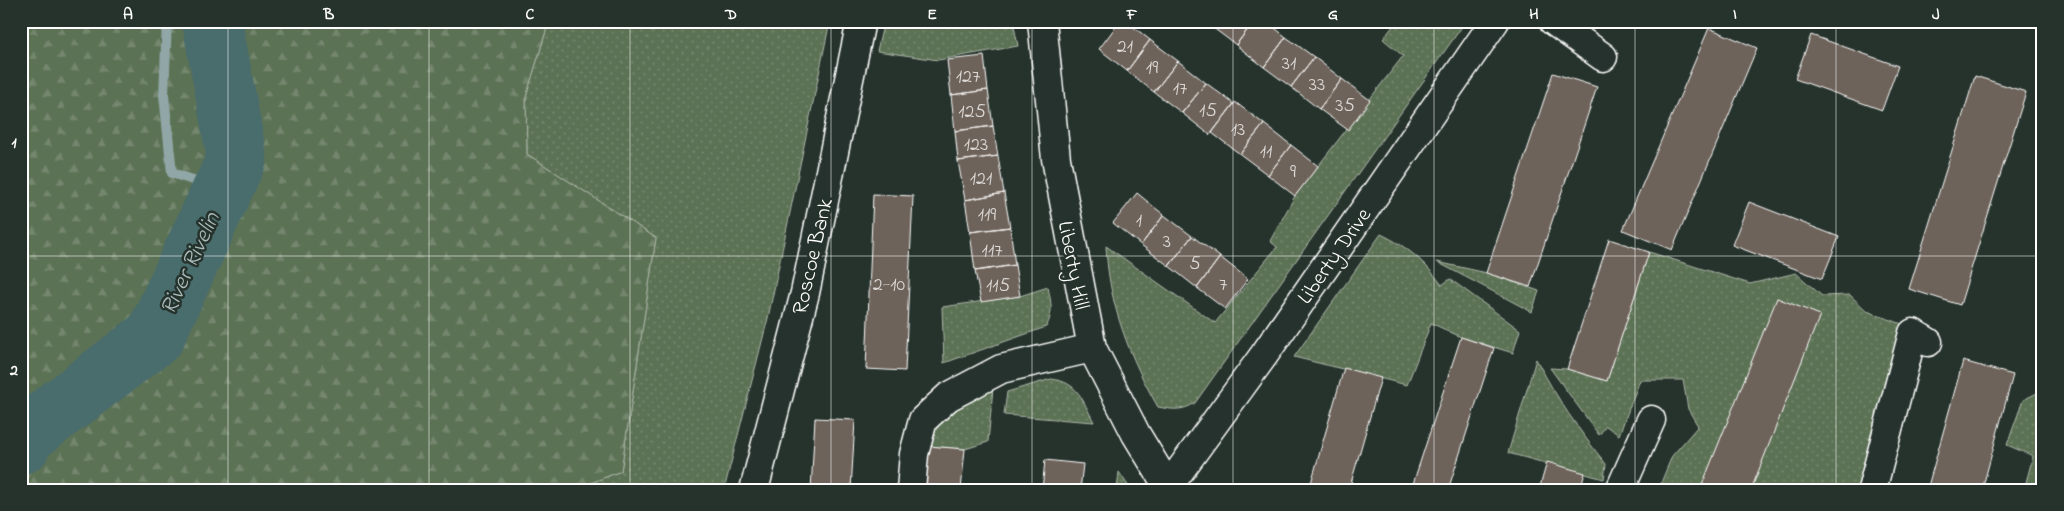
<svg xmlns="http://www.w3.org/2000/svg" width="2064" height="511" font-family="'Indie Flower',sans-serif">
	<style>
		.grass { fill: url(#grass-dots); stroke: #aeb8aa }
		.forest { fill: url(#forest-firs); stroke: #aeb8aa }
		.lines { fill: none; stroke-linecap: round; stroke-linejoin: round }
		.stream { stroke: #91a7a7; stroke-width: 10 }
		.river { stroke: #486c6d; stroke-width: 60 }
		.building { fill: #6e635a; stroke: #fff }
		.minor-casing { stroke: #fff; stroke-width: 31 }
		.minor { stroke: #26332d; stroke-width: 28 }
		.grid { fill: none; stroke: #fff; stroke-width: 1; stroke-opacity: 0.55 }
		.labels { text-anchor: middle; stroke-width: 5; stroke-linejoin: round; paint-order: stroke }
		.number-label { font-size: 20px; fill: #dbd8d6 }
		.street-label { font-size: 22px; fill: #fff; stroke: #26332d }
		.water-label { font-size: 24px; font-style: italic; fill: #adbdbd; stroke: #26332d }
		.neatline { fill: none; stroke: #fff; stroke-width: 2 }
		.grid-label { font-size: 16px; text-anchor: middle; font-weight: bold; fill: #fff }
	</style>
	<defs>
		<pattern id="grass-dots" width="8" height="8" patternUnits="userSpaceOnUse" patternTransform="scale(1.25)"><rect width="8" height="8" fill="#5c7255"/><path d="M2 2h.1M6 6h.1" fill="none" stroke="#74876e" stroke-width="1.8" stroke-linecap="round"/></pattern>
		<pattern id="forest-firs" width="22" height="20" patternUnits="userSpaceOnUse" patternTransform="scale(1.25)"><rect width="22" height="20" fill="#5c7255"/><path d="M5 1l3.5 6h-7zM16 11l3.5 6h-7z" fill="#74876e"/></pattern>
	</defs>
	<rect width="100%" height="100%" fill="#26332d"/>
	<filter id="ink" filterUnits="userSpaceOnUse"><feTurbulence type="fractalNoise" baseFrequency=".02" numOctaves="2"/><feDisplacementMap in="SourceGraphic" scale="10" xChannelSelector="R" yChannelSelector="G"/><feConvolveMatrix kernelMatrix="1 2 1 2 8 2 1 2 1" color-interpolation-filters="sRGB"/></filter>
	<g filter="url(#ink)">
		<path class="grass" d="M549,21h281l-62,297 -44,172h-151l48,-19 35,-233 -129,-84 -1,-57z
			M884,21h129l5,25 -80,14 -61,-9z
			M1397,21h69l-271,382c-12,8 -22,7 -37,4 -28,-48 -50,-105 -52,-161l109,77 62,-76 -7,-6 25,-45 108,-140 -20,-17z
			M1381,234c27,13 43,27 61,51l8,-6 70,51 -7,23 -52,-16 -30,-14 -24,62 -113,-28z
			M1649,252l101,32 46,-11 26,23 28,-1 17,16 35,13 -30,166h-214l14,-34 26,-30 -10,-17 -5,-29h-43l-21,55 -13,-9 -7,9 -49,-67 17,1 40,12z
			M1437,262l50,11 52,18 -7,21z
			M1048,287c3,15 6,26 -2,40l-102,36 -2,-56 78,-11z
			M1536,359c20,38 43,72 70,105l-2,15 -96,-26z
			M1051,379c28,3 31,21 43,43l-90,-7 3,-23z
			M993,388l-5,54 -23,7 -37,-3c10,-37 33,-44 65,-58z
			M2043,390v100h-19l9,-34 -26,-11 16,-45z
			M1119,472l12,18h-14z"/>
		<path class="forest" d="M21,21h177l19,136 -67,157 -120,99 -9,13z
			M224,21h325l-23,76 1,57 129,84 -35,233 -48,19h-550l18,-50 123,-93 86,-184z"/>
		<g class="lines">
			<path class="stream" d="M167,21l-3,74 8,78 50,17"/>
			<path class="river" d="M21,444l2,-7 132,-101 82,-178 -25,-137"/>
		</g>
		<path class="building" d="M1120,21h6l24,19 -23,31 -28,-22z
			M1210,21h44l-18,24 -28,-21z
			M1254,21h12l20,16 -22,30 -28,-22z
			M1709,28l48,20 -85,202 -49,-20z
			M1811,35l87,31 -16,44 -87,-31z
			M1286,37l28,20 -23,30 -27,-20z
			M1150,40l28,21 -24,31 -27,-21z
			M984,56l4,34 -37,5 -4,-35z
			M1314,57l28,22 -23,30 -28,-22z
			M1178,61l28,22 -24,30 -28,-21z
			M1553,73l44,14 -67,200 -44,-14z
			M1975,76l51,16 -66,213 -51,-16z
			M1342,79l28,21 -22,30 -29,-21z
			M1206,83l28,21 -24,31 -28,-22z
			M988,90l5,36 -38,5 -4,-36z
			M1235,102l29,22 -24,30 -28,-21z
			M1264,124l27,21 -23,30 -28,-21z
			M993,126l5,30 -40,5 -3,-30z
			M1291,145l27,21 -23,30 -27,-21z
			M998,156l6,37 -39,7 -7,-39z
			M1004,193l6,34 -40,5 -5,-32z
			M1137,193l27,22 -23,30 -28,-22z
			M873,194l40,2 -8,175 -39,-2z
			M1749,202l90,35 -17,42 -90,-34z
			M1164,215l28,21 -23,30 -28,-21z
			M1010,227l5,38 -40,6 -5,-39z
			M1192,236l28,21 -23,31 -28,-22z
			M1609,239l40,13 -42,129 -40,-12z
			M1220,257l28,22 -23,30 -28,-21z
			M1015,265l5,31 -39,6 -6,-31z
			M1777,298l43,17 -69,175h-51z
			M1461,337l33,11 -46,142h-37z
			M1963,361l50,14 -31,115h-55z
			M1344,368l37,10 -32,112h-40z
			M815,418l40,2 -4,70h-40z
			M928,446l37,3 -4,41h-38z
			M1045,460l38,4 -3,26h-38z
			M1547,462l38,11 -5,17h-41z"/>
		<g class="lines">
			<g class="minor-casing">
				<path id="minor" d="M1042,21l14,138 36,189 44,86 34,56
					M1553,21l50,36
					M1168,487l96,-132 231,-334
					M754,490l51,-197 56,-272
					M911,490l3,-36 9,-34 25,-23 53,-28 91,-21
					M1620,490l31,-70
					M1872,490l41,-157 15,9"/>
			</g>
			<use href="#minor" class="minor"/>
		</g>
	</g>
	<path class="grid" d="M228,21v469M429,21v469M630,21v469M831,21v469M1032,21v469M1233,21v469M1434,21v469M1635,21v469M1836,21v469M21,256h2022"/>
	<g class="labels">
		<g class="number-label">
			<text x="1125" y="52">21</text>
			<text x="1289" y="69">31</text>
			<text x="1152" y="73">19</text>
			<text x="968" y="82">127</text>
			<text x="1317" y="90">33</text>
			<text x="1180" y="94">17</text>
			<text x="1345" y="111">35</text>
			<text x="1208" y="116">15</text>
			<text x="972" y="117">125</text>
			<text x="1238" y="135">13</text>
			<text x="976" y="150">123</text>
			<text x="1266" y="157">11</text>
			<text x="1293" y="177">9</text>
			<text x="981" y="184">121</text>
			<text x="987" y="220">119</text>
			<text x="1139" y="226">1</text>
			<text x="1167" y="247">3</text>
			<text x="992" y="256">117</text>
			<text x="1195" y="269">5</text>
			<text x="889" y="290">2-10</text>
			<text x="1223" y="290">7</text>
			<text x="998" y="291">115</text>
		</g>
		<g class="street-label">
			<text transform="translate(1333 255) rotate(-55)" y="8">Liberty Drive</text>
			<text transform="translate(811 256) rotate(-77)" y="8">Roscoe Bank</text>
			<text transform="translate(1075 265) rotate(79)" y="8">Liberty Hill</text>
		</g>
		<g class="water-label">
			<text transform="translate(189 263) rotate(-65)" y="8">River Rivelin</text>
		</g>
	</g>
	<rect width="2064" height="511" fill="none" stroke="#26332d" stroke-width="55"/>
	<rect x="28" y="28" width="2008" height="456" class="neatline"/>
	<g class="grid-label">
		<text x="128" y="19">A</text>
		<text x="329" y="19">B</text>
		<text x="530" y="19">C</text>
		<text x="731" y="19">D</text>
		<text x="932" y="19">E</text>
		<text x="1132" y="19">F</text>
		<text x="1333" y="19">G</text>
		<text x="1534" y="19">H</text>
		<text x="1735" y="19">I</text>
		<text x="1936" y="19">J</text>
		<text x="14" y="147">1</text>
		<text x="14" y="375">2</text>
	</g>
</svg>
